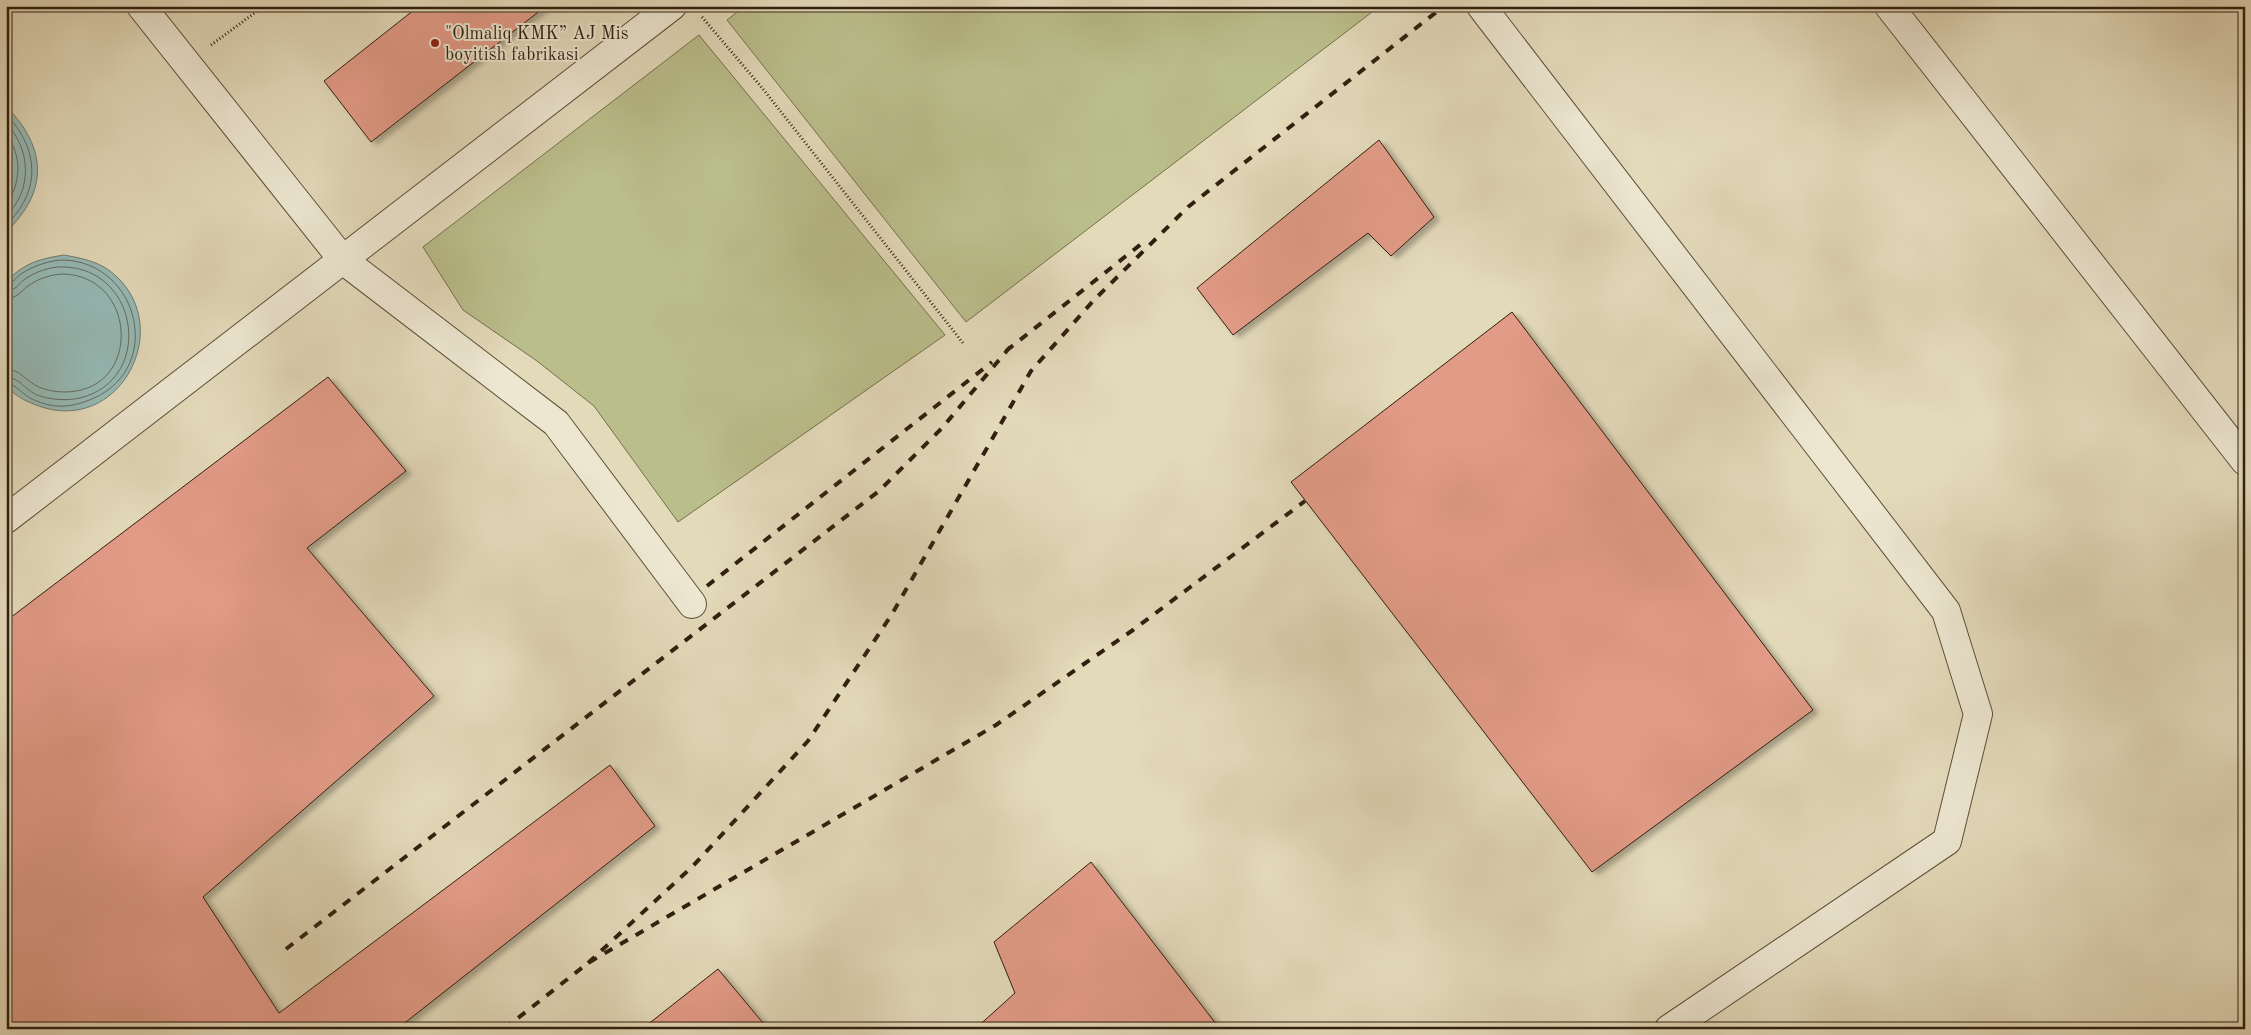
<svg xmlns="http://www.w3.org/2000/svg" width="2251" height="1035" font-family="'Old Standard TT',serif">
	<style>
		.green { fill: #babe8b; stroke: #756e4d }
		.water { fill: #96bab6; stroke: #6d7c73 }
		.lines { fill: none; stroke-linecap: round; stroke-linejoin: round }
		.shore { stroke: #636c62; stroke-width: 1 }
		.building { fill: #e29b87; stroke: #301f0f; filter: url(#shadow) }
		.minor-casing { stroke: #5d4e3a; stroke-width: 30 }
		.path { stroke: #301f0f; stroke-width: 3; stroke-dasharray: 1 2.5; stroke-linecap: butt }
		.minor { stroke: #ede7d2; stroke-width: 28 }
		.rail { stroke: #301f0f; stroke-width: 4; stroke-dasharray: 9 9; stroke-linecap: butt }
		.poi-dot { fill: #8f2418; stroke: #ede7d2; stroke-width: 2 }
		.labels { text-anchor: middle; stroke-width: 4; stroke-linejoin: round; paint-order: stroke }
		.poi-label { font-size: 18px; fill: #301f0f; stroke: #ede7d2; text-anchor: start }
	</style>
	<defs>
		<filter id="shadow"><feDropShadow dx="5.5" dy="3" stdDeviation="2.5" flood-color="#0004"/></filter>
	</defs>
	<rect width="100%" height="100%" fill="#e3daba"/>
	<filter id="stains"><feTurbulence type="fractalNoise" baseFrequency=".004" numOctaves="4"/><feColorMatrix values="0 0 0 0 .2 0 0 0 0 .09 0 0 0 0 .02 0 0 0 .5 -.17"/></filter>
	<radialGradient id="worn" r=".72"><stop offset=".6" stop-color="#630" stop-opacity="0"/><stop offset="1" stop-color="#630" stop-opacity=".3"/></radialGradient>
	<path class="green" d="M745,6h635l-414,316 -239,-302z
		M699,35l246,300 -267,187 -84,-116 -57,-45 -74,-51 -40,-63z"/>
	<path class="water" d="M6,106c41,42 43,85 0,126z
		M64,255c16,3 33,6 46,16 66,50 15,159 -65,137 -14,-4 -30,-11 -39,-23v-103c18,-19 33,-23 58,-27z"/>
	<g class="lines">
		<path class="shore" d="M6,114c33,35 36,76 0,111
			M6,123c25,26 27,67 0,93
			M6,134c17,23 15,48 0,72
			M6,285c7,-1 9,-7 15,-11 12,-8 29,-14 43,-14 75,3 100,107 30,138 -11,5 -24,9 -37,8 -7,0 -19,-4 -25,-7 -9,-4 -16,-15 -26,-16
			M6,291c10,0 12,-7 19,-12 10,-7 26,-13 39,-12 76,2 90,113 16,131 -14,3 -32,2 -45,-4 -10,-5 -17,-17 -29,-17
			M6,299c11,-1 14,-7 22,-13 9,-7 24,-12 36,-12 71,3 77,107 12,117 -12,2 -25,1 -37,-4 -12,-5 -19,-18 -33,-18"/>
	</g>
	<path class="building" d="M419,6h127l-175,136 -47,-61z
		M1379,140l55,77 -43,39 -23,-23 -135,102 -36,-47z
		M1512,312l301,398 -221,162 -301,-390z
		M328,377l78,94 -99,77 127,148 -231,201 76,116 331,-248 45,61 -258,203h-391v-408z
		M1091,862l129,167h-245l40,-36 -21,-51z
		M718,969l50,60h-126z"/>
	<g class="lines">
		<g class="minor-casing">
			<path id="minor" d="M141,6l202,254 213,163 136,181
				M1481,6l465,605 32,103 -31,127 -278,188
				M1889,6l356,455
				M6,519l666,-513"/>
		</g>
		<path class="path" d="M702,17l61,72 200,254
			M211,45l53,-39"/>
		<use href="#minor" class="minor"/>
		<path class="rail" d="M1006,351l139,-110
			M707,586l285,-224
			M286,949l593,-458 63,-63 68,-81
			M588,963l105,-97 115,-125 84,-127 139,-243 63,-71 94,-93 256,-201
			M504,1029l84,-66 408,-238 137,-95 172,-129"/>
	</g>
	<circle class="poi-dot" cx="435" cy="43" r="5"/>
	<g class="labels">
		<g class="poi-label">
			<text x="445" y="39">"Olmaliq KMK” AJ Mis<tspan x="445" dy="21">boyitish fabrikasi</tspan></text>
		</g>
	</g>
	<rect width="2251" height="1035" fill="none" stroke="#e3daba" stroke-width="25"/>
	<rect x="8" y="8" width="2236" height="1020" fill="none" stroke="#301f0f" stroke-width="2.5"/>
	<rect x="12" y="12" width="2226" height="1010" fill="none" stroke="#301f0f"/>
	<rect width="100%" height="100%" filter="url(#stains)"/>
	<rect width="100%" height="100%" fill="url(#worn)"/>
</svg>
